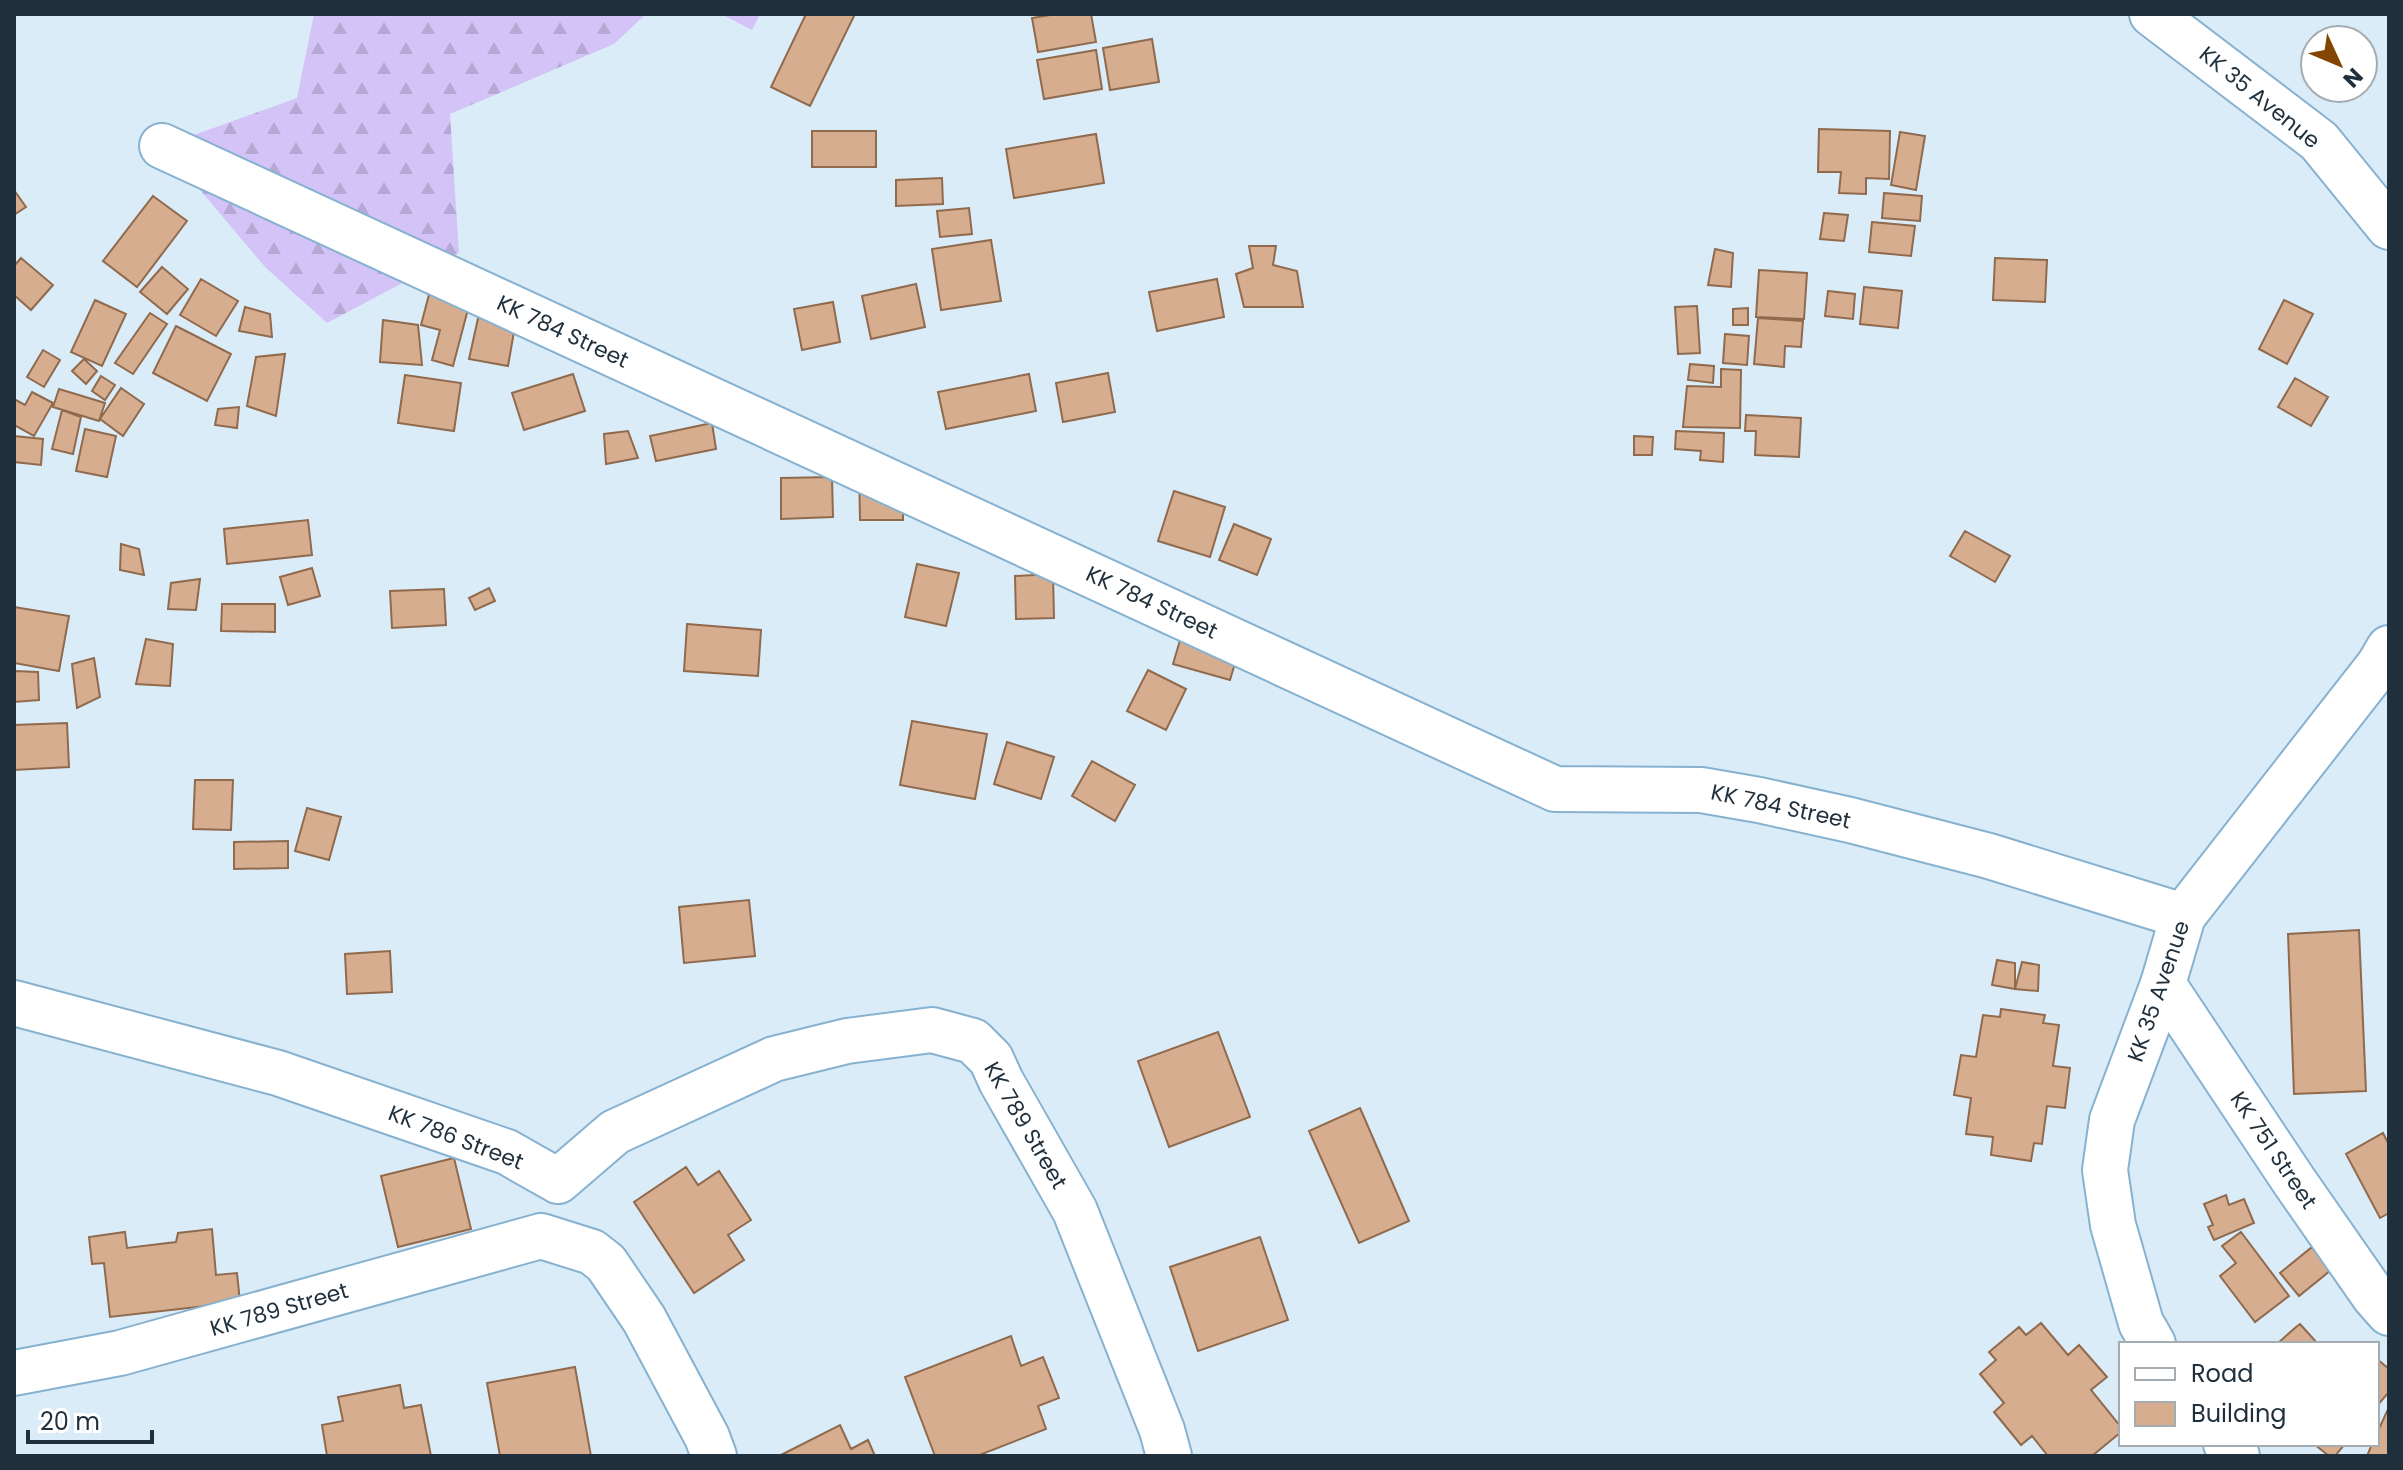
<svg xmlns="http://www.w3.org/2000/svg" width="2403" height="1470" font-family="Poppins,sans-serif">
	<style>
		.forest { fill: url(#forest-firs) }
		.building { fill: #d6ad8f; stroke: #906a4d; stroke-width: 2 }
		.lines { fill: none; stroke-linecap: round; stroke-linejoin: round }
		.minor-casing { stroke: #86b2d0; stroke-width: 48 }
		.major-casing { stroke: #86b2d0; stroke-width: 48 }
		.minor { stroke: #fff; stroke-width: 44 }
		.major { stroke: #fff; stroke-width: 44 }
		.labels { text-anchor: middle; stroke-width: 6; stroke-linejoin: round; paint-order: stroke }
		.street-label { font-size: 22px; fill: #1f303c; stroke: #fff }
	</style>
	<defs>
		<pattern id="forest-firs" width="22" height="20" patternUnits="userSpaceOnUse" patternTransform="scale(2)"><rect width="22" height="20" fill="#d3c3f7"/><path d="M5 1l3.5 6h-7zM16 11l3.5 6h-7z" fill="#b5a8d5"/></pattern>
	</defs>
	<rect width="100%" height="100%" fill="#dbecf9"/>
	<path class="forest" d="M314,14h332l-32,30 -164,70 9,139 -132,70 -62,-56 -102,-121 134,-48z
		M721,14h39l-8,16z"/>
	<path class="building" d="M806,14h49l-45,92 -39,-19z
		M1056,14h35l5,28 -58,10 -6,-34z
		M1152,39l7,43 -49,8 -7,-42z
		M1096,50l6,39 -58,10 -7,-39z
		M1819,129l71,2 -1,48 -23,-1v16l-27,-1 2,-21h-23z
		M812,131h64v36h-64z
		M1900,132l25,4 -9,54 -25,-5z
		M1096,134l8,49 -90,15 -8,-49z
		M942,178l1,26 -47,2v-26z
		M14,190l12,17 -12,8z
		M1884,193l38,3 -2,25 -38,-3z
		M153,196l34,25 -50,66 -34,-26z
		M969,208l3,26 -32,3 -3,-26z
		M1824,213l24,2 -4,26 -24,-2z
		M1872,222l43,4 -4,30 -42,-4z
		M991,240l10,61 -60,9 -9,-61z
		M1249,246h27l-3,19 24,6 6,36h-59l-8,-33 17,-6z
		M1715,249l18,4 -2,34 -23,-2z
		M21,258l32,27 -22,25 -17,-15v-29z
		M1995,258l52,2 -2,42 -52,-2z
		M162,267l26,22 -21,25 -27,-22z
		M1759,270l48,3 -3,46 -48,-2z
		M201,279l37,22 -22,35 -36,-21z
		M1217,279l7,38 -67,14 -8,-39z
		M432,283l40,11 -19,72 -21,-6 8,-30 -19,-5z
		M916,284l9,43 -54,12 -9,-43z
		M1864,287l38,4 -4,37 -38,-4z
		M1828,291l27,3 -2,25 -28,-3z
		M483,296l36,7 -11,63 -39,-7z
		M95,300l31,14 -24,52 -31,-14z
		M2284,300l29,14 -26,50 -28,-15z
		M833,302l7,40 -38,8 -8,-41z
		M1697,306l3,47 -22,1 -3,-47z
		M245,307l25,7 2,23 -33,-6z
		M1748,308v17h-15v-16z
		M150,313l17,11 -34,50 -18,-11z
		M1758,318l45,3 -2,26 -16,-1 -1,21 -30,-3z
		M383,320l35,5 4,40 -42,-3z
		M176,326l55,28 -24,47 -54,-28z
		M1725,334l24,2 -2,29 -24,-2z
		M43,350l17,10 -16,27 -17,-10z
		M285,354l-9,62 -29,-10 9,-49z
		M84,359l13,12 -11,13 -14,-13z
		M1690,364l24,2 -1,17 -25,-3z
		M1721,369l20,1 -1,58 -57,-1 4,-41 34,1z
		M1108,373l7,39 -52,10 -7,-39z
		M573,374l12,37 -61,19 -12,-37z
		M1029,374l7,37 -90,18 -8,-37z
		M405,375l56,8 -7,48 -56,-8z
		M101,376l14,9 -10,15 -13,-9z
		M2295,378l33,19 -17,29 -33,-19z
		M121,388l23,16 -21,32 -23,-17z
		M59,389l46,14 -6,18 -46,-14z
		M32,392l21,11 -19,33 -20,-11v-26l11,6z
		M239,407l-2,21 -22,-3 3,-16z
		M62,410l19,7 -8,37 -21,-5z
		M1746,415l55,3 -2,39 -44,-2 1,-24h-11z
		M712,423l4,26 -60,12 -6,-25z
		M85,429l31,7 -9,41 -31,-6z
		M628,431l10,27 -32,6 -2,-30z
		M1676,431l48,2 -1,29 -23,-2 1,-9 -26,-2z
		M14,436l29,3 -2,26 -27,-3z
		M1634,436l19,1 -1,18h-18z
		M859,468l44,1v51h-43z
		M832,477l1,40 -52,2v-41z
		M1174,491l51,16 -15,50 -52,-16z
		M308,520l4,35 -85,9 -3,-35z
		M1234,524l37,15 -14,36 -38,-15z
		M1965,531l45,25 -15,26 -45,-26z
		M121,544l18,5 5,26 -24,-5z
		M917,564l42,9 -13,53 -41,-9z
		M312,568l8,28 -32,9 -8,-28z
		M1053,574l1,44 -38,1 -1,-43z
		M200,579l-4,31 -28,-1 3,-26z
		M489,588l6,13 -20,9 -6,-12z
		M444,589l2,36 -54,3 -2,-37z
		M222,604h53v28l-54,-1z
		M14,607l55,9 -10,55 -45,-8z
		M1186,620l57,16 -13,44 -57,-16z
		M687,624l74,6 -3,46 -74,-5z
		M146,639l27,5 -3,42 -34,-2z
		M94,658l6,39 -23,11 -5,-44z
		M1148,670l38,19 -20,41 -39,-19z
		M14,671l24,1 1,28 -25,2z
		M912,721l75,13 -12,65 -75,-14z
		M67,723l2,44 -55,3v-45z
		M1007,742l47,15 -13,42 -47,-15z
		M1092,761l43,24 -20,36 -43,-25z
		M195,780h38l-2,50 -38,-1z
		M307,808l34,9 -12,43 -34,-9z
		M288,841v27l-54,1v-27z
		M749,900l6,56 -71,7 -5,-56z
		M2359,930l7,161 -72,3 -6,-160z
		M390,951l2,41 -45,2 -2,-40z
		M1997,960l18,3v26l-23,-4z
		M2022,962l17,3 -1,26 -23,-2z
		M2001,1009l44,6 -2,8 16,2 -6,41 17,2 -5,40 -18,-2 -5,38 -8,-1 -3,18 -40,-6 2,-18 -27,-3 5,-36 -17,-3 7,-40 15,2 7,-42 17,2z
		M1218,1032l32,85 -81,30 -31,-86z
		M1360,1108l49,113 -50,22 -50,-112z
		M2383,1133l6,12v68l-9,5 -34,-64z
		M454,1158l17,71 -73,18 -17,-71z
		M686,1167l12,18 21,-14 32,49 -23,15 16,25 -50,33 -60,-91z
		M2226,1195l3,10 15,-6 10,24 -40,17 -6,-13 5,-2 -9,-21z
		M212,1229l4,46 21,-2 3,29 -130,15 -6,-54 -12,1 -3,-27 36,-5 2,16 49,-6 2,-9z
		M2241,1232l48,64 -34,26 -35,-46 16,-13 -14,-17z
		M1260,1237l28,83 -90,31 -28,-84z
		M2312,1247l19,23 -32,26 -19,-23z
		M2041,1323l27,32 11,-10 28,32 -16,13 30,37v5l-29,24h-44l-16,-20 -11,9 -27,-33 10,-9 -24,-29 16,-14 -7,-8 30,-25 7,8z
		M2300,1324l18,20h-41l19,-17z
		M1011,1336l10,30 22,-9 16,41 -21,8 8,23 -69,27h-42l-30,-79z
		M2377,1359l12,10v23l-12,14z
		M575,1367l16,89h-91l-13,-73z
		M400,1385l4,23 17,-3 10,51h-104l-5,-31 21,-4 -5,-24z
		M2389,1407v49h-22l5,-12h5v-11z
		M840,1425l11,24 17,-9 7,16h-96z
		M2314,1444h31l-10,12h-6z"/>
	<g class="lines">
		<g class="minor-casing">
			<path id="minor" d="M162,146l1393,643 146,1 58,10 91,20 139,36 194,60
				M2163,984l131,197 80,115 15,17
				M14,1003l264,70 229,79 51,29
				M558,1181l57,-49 159,-73 73,-18 85,-11 41,11 18,18 10,22 74,130 87,219 7,26
				M541,1236l51,16 14,11 38,56 63,118 7,19
				M14,1373l106,-20 421,-117"/>
		</g>
		<g class="major-casing">
			<path id="major" d="M2152,14l167,127 70,86
				M2153,1344l-12,-21 -28,-98 -8,-55 7,-50 51,-136 20,-68 196,-251 10,-17
				M2226,1444l11,12"/>
		</g>
		<use href="#minor" class="minor"/>
		<use href="#major" class="major"/>
	</g>
	<g class="labels">
		<g class="street-label">
			<text transform="translate(2260 97) rotate(39)" y="8">KK 35 Avenue</text>
			<text transform="translate(563 331) rotate(25)" y="8">KK 784 Street</text>
			<text transform="translate(1152 602) rotate(25)" y="8">KK 784 Street</text>
			<text transform="translate(1781 806) rotate(12)" y="8">KK 784 Street</text>
			<text transform="translate(2158 991) rotate(-71)" y="8">KK 35 Avenue</text>
			<text transform="translate(1026 1125) rotate(60)" y="8">KK 789 Street</text>
			<text transform="translate(456 1137) rotate(21)" y="8">KK 786 Street</text>
			<text transform="translate(2274 1150) rotate(56)" y="8">KK 751 Street</text>
			<text transform="translate(279 1309) rotate(-16)" y="8">KK 789 Street</text>
		</g>
	</g>
	<rect width="2403" height="1470" fill="none" stroke="#1f303c" stroke-width="32"/>
	<rect x="2119" y="1342" width="260" height="104" fill="#ffffff" stroke="#a5acb1" stroke-width="2"/>
	<rect x="2135" y="1368" width="40" height="12" fill="#ffffff" stroke="#a5acb1" stroke-width="2"/>
	<text x="2191" y="1382" font-size="24" fill="#1f303c">Road</text>
	<rect x="2135" y="1402" width="40" height="24" fill="#d6ad8f" stroke="#a5acb1" stroke-width="2"/>
	<text x="2191" y="1422" font-size="24" fill="#1f303c">Building</text>
	<g transform="translate(2339 64) rotate(134)"><circle r="38" fill="#ffffff" stroke="#a5acb1" stroke-width="2"/>
	<path d="M0-6L14 30L0 20L-14 30Z" fill="#834602"/>
	<text y="-12" font-size="22" font-weight="bold" text-anchor="middle" fill="#1f303c">N</text>
	</g>
	<path d="M28 1430v12h124v-12" fill="none" stroke="#1f303c" stroke-width="4"/>
	<text x="40" y="1430" font-size="24" fill="#1f303c" stroke="#ffffff" stroke-width="6" paint-order="stroke">20 m</text>
</svg>
